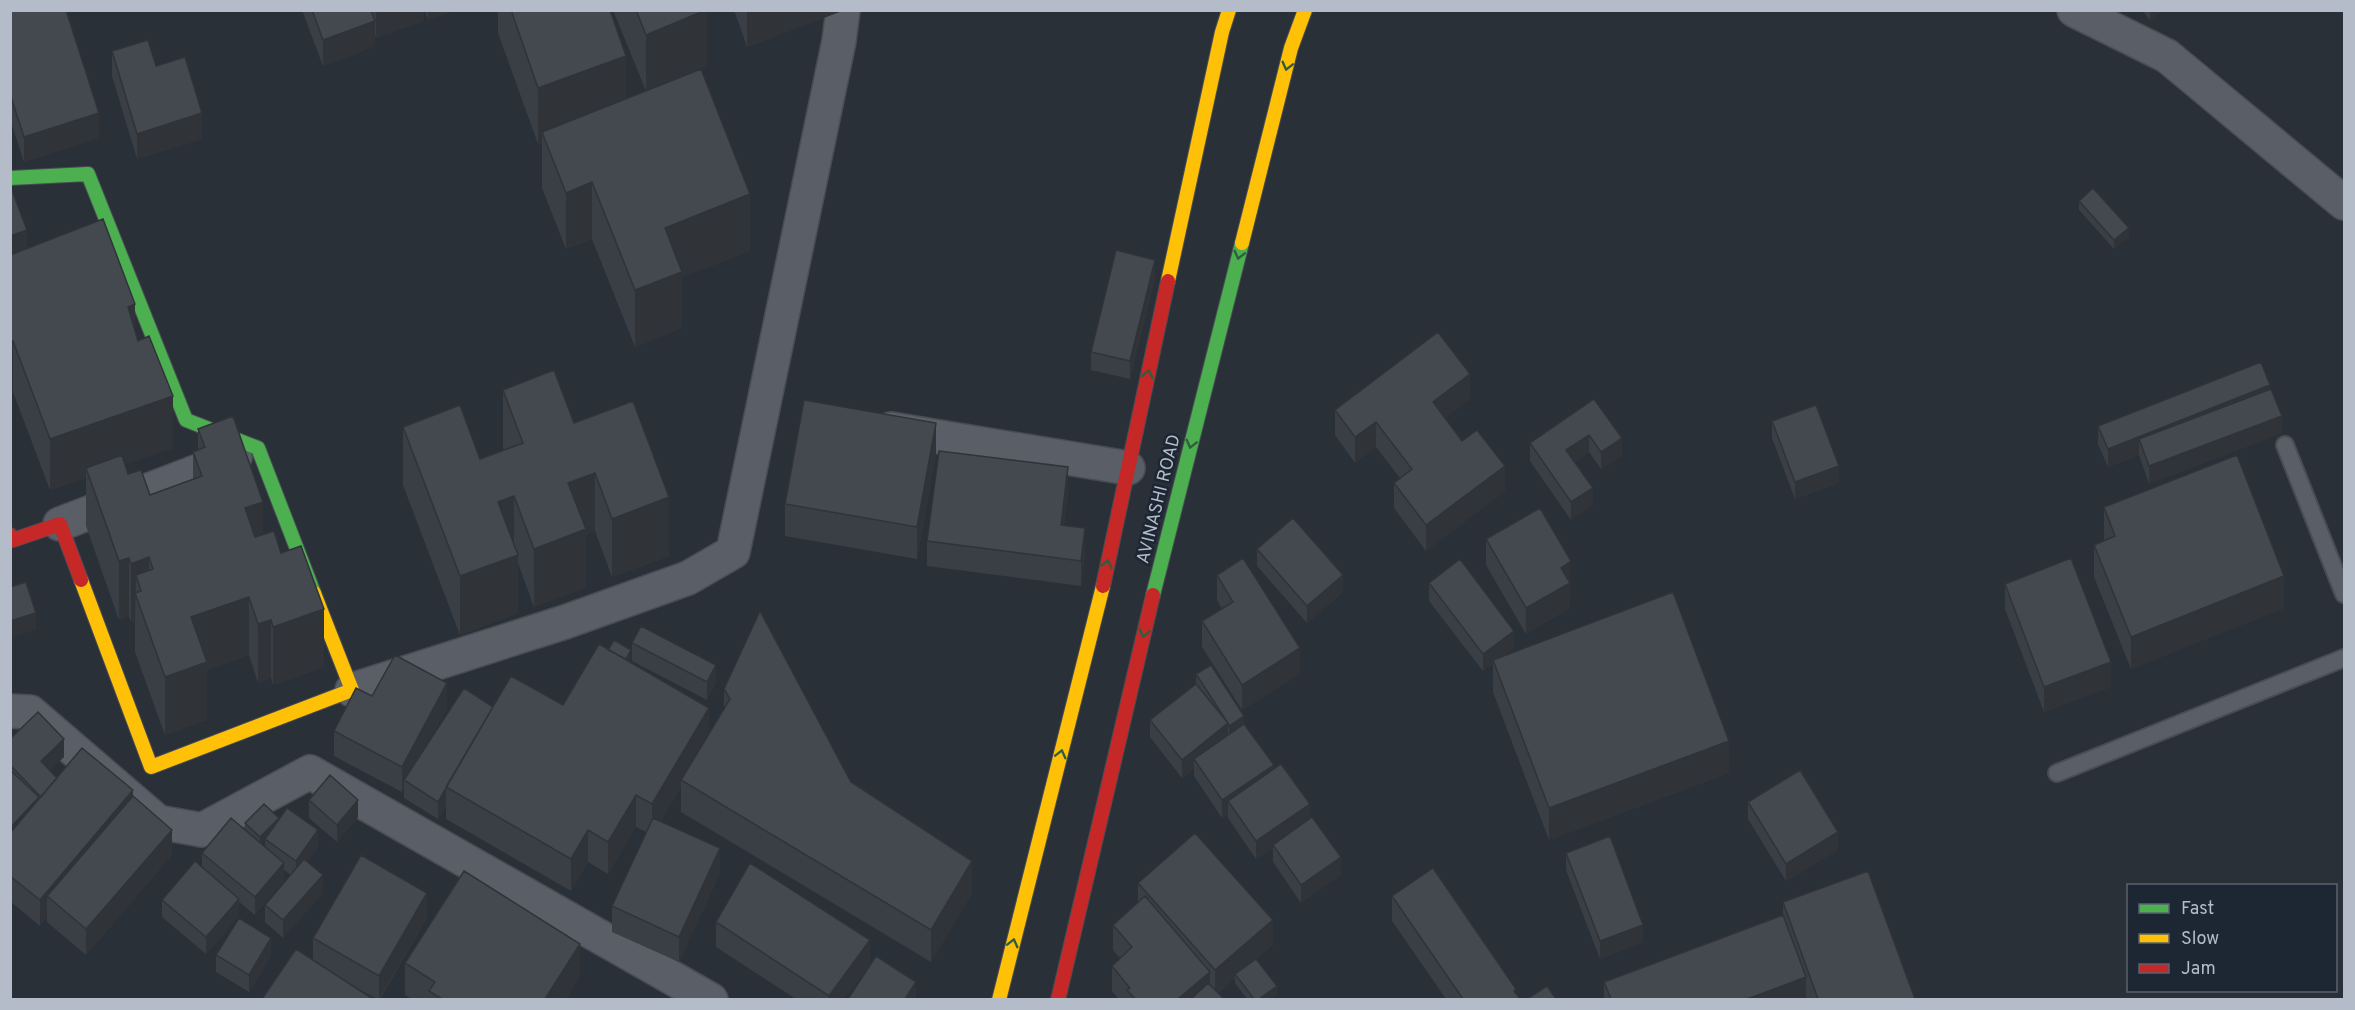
<svg xmlns="http://www.w3.org/2000/svg" width="2355" height="1010" font-family="Overpass,sans-serif">
	<style>
		.lines { fill: none; stroke-linecap: round; stroke-linejoin: round }
		.lane-casing { stroke: #484c53; stroke-width: 20 }
		.street-casing { stroke: #484c53; stroke-width: 36 }
		.fast-casing { stroke: #484c53; stroke-width: 16 }
		.slow-casing { stroke: #484c53; stroke-width: 16 }
		.jam-casing { stroke: #484c53; stroke-width: 16 }
		.lane { stroke: #5a5e66; stroke-width: 16 }
		.street { stroke: #5a5e66; stroke-width: 33 }
		.fast { stroke: #4caf50; stroke-width: 14 }
		.slow { stroke: #ffc107; stroke-width: 14 }
		.jam { stroke: #c62828; stroke-width: 14 }
		.wall { fill: #3a3f45; fill-rule: evenodd }
		.shaded-wall { fill: #303338 }
		.building { fill: #444950; stroke: #303338; stroke-width: 1.5 }
		.oneway { stroke: #305d3f }
		.labels { text-anchor: middle; stroke-width: 5; stroke-linejoin: round; paint-order: stroke }
		.street-label { font-size: 18px; fill: #b4bcc9; stroke: #1d2633 }
	</style>
	<rect width="100%" height="100%" fill="#2a3038"/>
	<g class="lines">
		<g class="lane-casing">
			<path id="lane" d="M2285,445l59,149
				M2057,773l287,-115"/>
		</g>
		<g class="street-casing">
			<path id="street" d="M2074,10l93,46 177,147
				M891,429l237,39
				M60,524l175,-67
				M352,690l213,-68 123,-44 45,-26 106,-511 4,-31
				M10,711l20,1 128,110 44,8 108,-58 401,228"/>
		</g>
		<g class="fast-casing">
			<path id="fast" d="M10,178l78,-4 98,246 72,28 56,145
				M1153,595l89,-352"/>
		</g>
		<g class="slow-casing">
			<path id="slow" d="M1242,243l49,-195 14,-38
				M1168,281l54,-249 7,-22
				M81,580l70,187 201,-77 -38,-97
				M999,1000l104,-414"/>
		</g>
		<g class="jam-casing">
			<path id="jam" d="M10,535l3,5 47,-16 21,56
				M1103,586l65,-305
				M1058,1000l95,-405"/>
		</g>
		<use href="#lane" class="lane"/>
		<use href="#street" class="street"/>
		<use href="#fast" class="fast"/>
		<use href="#slow" class="slow"/>
		<use href="#jam" class="jam"/>
	</g>
	<path class="wall" d="M10,10l89,128 -75,24 -14,-43z
		M302,10h122v11l-48,17 -1,-3v11l-52,20z
		M425,10h30l-27,10z
		M498,10h112l16,89 20,-8 -33,-81h94v56l-29,12 72,173 -68,26v51l-47,19 -43,-108 -26,10 -24,-61v-45l-4,1 -40,-111z
		M734,10h108v1l-95,36z
		M2142,10h21l-13,10z
		M112,51l44,15 46,73 -65,20 -25,-83z
		M10,185l17,64 108,83 38,116 -48,16 3,10 22,21 43,-16v-27l5,-2v-21l65,105 61,133 -51,18 -2,-7 -13,5 -9,-28 -42,15v50l-42,15 -30,-83v-31l-4,1 -2,-6 -10,4 -33,-94v-48l-36,12 -37,-98 -3,1z
		M2079,201l50,36 -15,12 -35,-39z
		M1155,278l-25,101 -39,-9v-18z
		M2270,389l12,44 -133,51 -10,-29 -31,12 -10,-23v-18z
		M503,390l71,33 95,133 -57,21 -17,-46 -9,4v52l-52,20 -16,-44v50l-58,22 -57,-150v-58l77,32 24,-9 -1,-2z
		M1470,399l-25,19 17,23 43,50 -79,60 -32,-43v-25l6,-5 -24,-31 -21,16 -20,-28v-25z
		M1594,399l28,57 -21,13 -12,-17 -14,10 18,43 -22,15 -41,-59v-18z
		M1772,421l67,62 -44,16 -23,-61z
		M936,455l-19,104 -132,-23v-32z
		M1068,492l-4,33 21,28 -4,33 -154,-20v-25z
		M2104,507l180,101 -153,61 -37,-92v-32l10,-4z
		M1486,539l85,47 -1,1v21l-44,26 -40,-69z
		M1257,549l86,43 -36,31 -50,-57z
		M1217,575l83,99 -58,36 -40,-63v-26l20,-12 -5,-9z
		M1429,583l85,65 -10,7 225,118 -180,67 -56,-148v-28l-10,7 -54,-70z
		M2005,584l106,103 -67,25 -39,-103z
		M632,643l84,39 -9,18 -75,-39z
		M608,650l23,9 -2,3 80,72 15,-25v-20l127,93 121,111 -41,69 -250,-150v-25l-20,34 59,52 -41,89 -67,-30v-26l34,-74 -10,-5 -28,47 -20,-12 -17,29 -125,-72v-12l-8,12 -34,-21v-11l-2,5 -68,-36v-25l38,-35 75,12 -22,41 68,-42 70,-2z
		M1196,674l48,50 30,45 36,49 31,57 -40,28 -28,-41v-14l-17,11 -28,-41v-4l-6,4 -28,-42v-7l-12,9 -32,-41v-17l46,-37z
		M10,739l54,18 -14,13 7,8 76,19 39,58 -86,100 -39,-33v-5l-7,9 -30,-25z
		M309,800l49,17 -21,25 -28,-24z
		M1748,802l90,48 -52,31 -38,-62z
		M279,820l39,28 -11,14 16,31 -40,45 -18,-16v-17l26,-30 -7,-5v10l-29,35 -16,-13v14l-33,38 -44,-37v-17l40,-33v-14l43,-23v-7zM265,840v7l-3,-3z
		M1566,853l77,89 -43,17 -34,-89z
		M1138,883l135,62 -17,14 21,36 -6,4h-24l-12,-16v-5l-17,15 6,6h-105l-7,-8v-25l8,-8 -7,-8v-25l25,-23z
		M1392,896l124,98 4,5h-74l-54,-78z
		M1783,902l132,97h-311v-17l179,-67z
		M427,918l-47,81h-3l-26,-14 -38,-25v-22z
		M716,922l154,43 -26,34h-48l-80,-52z
		M216,955l55,1 -22,36 -33,-20z
		M405,963l175,13 -14,23h-154l-7,-4z"/>
	<path class="shaded-wall" d="M383,10h41v11l-48,17v-25z
		M428,10h27l-27,10z
		M706,10h1v56l-61,25v-56z
		M747,10h95v1l-95,36z
		M2150,10h13l-13,10z
		M375,21v25l-52,20v-26z
		M626,56v56l-84,20v11l-4,1v-56z
		M99,113v25l-75,24v-25z
		M202,113v26l-65,20v-25z
		M592,182v57l-26,10v-56z
		M750,194v57l-68,26v51l-47,19v-57l30,-62z
		M2129,228v9l-15,12v-9z
		M27,230v25l-17,6v-25z
		M1155,260v18l-25,101v-18z
		M135,304v51l-7,-48z
		M10,341h3v51l-3,1z
		M1470,374v25l-37,29v-26z
		M2270,385v17l-131,37v16l-31,12v-18z
		M173,396v52l-83,29 -4,-9v10l-36,12v-51z
		M2282,416v17l-133,51v-18z
		M1376,422v25l-21,16v-26z
		M936,423v32l-19,104v-32z
		M1589,435v17l-23,16v-18z
		M1622,438v18l-21,13v-17z
		M1505,466v25l-79,60v-26z
		M1839,466v17l-44,16v-17z
		M1068,467v25l-7,58v-25z
		M595,473v58l-9,4v52l-52,20v-58l34,-66z
		M1593,488v17l-22,15v-18z
		M514,496v59l-16,-53z
		M669,497v59l-57,21v-58z
		M263,502v58l-18,-52z
		M1085,528v25l-4,33v-25z
		M518,555v58l-58,22v-59z
		M149,557v59l-13,-41 -1,46 -4,1v-58z
		M129,558v58l-10,4v-59z
		M1571,561l-1,47 -44,26v-26l35,-40z
		M1343,575v17l-36,31v-17z
		M2284,576v32l-153,61v-32z
		M249,597v58l-42,15v50l-42,15v-58l26,-60z
		M324,609v58l-51,18v-58z
		M36,613v17l-26,8v-17z
		M271,620v58l-13,5v-59z
		M1514,631v17l-20,15 -1,-3v4l-10,7v-17z
		M1300,648v26l-58,36v-25z
		M631,650v9l-13,23v-9z
		M2111,662v25l-67,25v-25z
		M716,665v17l-9,18v-18z
		M447,683v25l-40,74 -3,-2v7l-2,5v-25z
		M709,708v32l-28,40v7l-29,49v-32z
		M1244,716v9l-15,10v-9z
		M1228,723v18l-34,18v10l-12,9v-18z
		M64,739v18l-23,22v-18z
		M1729,741v32l-180,67v-32z
		M1274,765v17l-46,19v13l-6,4v-18z
		M446,789v18l-8,12v-17z
		M133,790v25l-86,81v21l-7,9v-26z
		M636,795v32l-28,47v-32z
		M39,797v18l-29,31v-18z
		M358,800v17l-21,25v-17z
		M1310,804v18l-37,23v3l-17,11v-18z
		M279,818v9l-19,19v-9z
		M172,830v25l-86,100v-26z
		M318,830v18l-22,30v-17z
		M588,830v32l-17,29v-32z
		M1838,832v18l-52,31v-17z
		M720,848v25l-41,89v-25z
		M1341,857v18l-40,28v-18z
		M972,861v32l-41,69v-32z
		M284,863v17l-29,35v-18z
		M323,875v18l-40,45v-18z
		M427,893v25l-48,81v-23z
		M239,899v17l-33,38v-17z
		M1273,920v25l-36,31 -2,-2v4l-20,17v-25z
		M1643,925v17l-43,17v-18z
		M271,938v18l-22,36v-17z
		M870,940v25l-26,34h-15v-3z
		M580,944v32l-14,23h-21z
		M1210,972v25l-3,2h-29z
		M1806,977v22h-59z
		M916,982v17h-11z
		M1277,986v9l-6,4h-12z"/>
	<path class="building" d="M10,10h56l33,103 -75,24 -14,-43z
		M312,10h59l4,11 -52,19z
		M511,10h99l16,46 -88,32z
		M636,10h70l-60,25z
		M148,40l8,26 29,-9 17,56 -65,21 -25,-83z
		M701,69l49,125 -85,34 17,44 -47,18 -43,-108 -26,11 -24,-61z
		M10,185l17,45 -17,6z
		M2093,188l36,40 -15,12 -35,-39z
		M103,219l32,85 -7,3 10,34 11,-5 24,60 -123,43 -37,-98h-3v-86z
		M1116,250l39,10 -25,101 -39,-9z
		M1438,332l32,42 -37,28 29,39 15,-11 28,36 -79,59 -32,-42 18,-14 -36,-47 -21,15 -20,-27z
		M2261,362l9,23 -162,64 -10,-23z
		M554,370l20,53 59,-22 36,96 -57,22 -17,-46 -27,10 18,46 -52,20 -20,-53 -16,6 20,53 -58,21 -57,-149 57,-22 20,54 43,-16 -20,-53z
		M2271,389l11,27 -133,50 -10,-27z
		M1594,399l28,39 -21,14 -12,-17 -23,15 27,38 -22,14 -41,-59z
		M804,400l132,23 -19,104 -132,-23z
		M1816,405l23,61 -44,16 -23,-61z
		M233,416l30,86 -18,6 10,29 19,-6 7,22 20,-7 23,63 -51,18 -2,-7 -13,4 -9,-27 -58,20 16,45 -42,15 -30,-84 6,-2 -5,-16 17,-6 -4,-12 -18,7 -2,-6 -10,3 -33,-93 36,-13 6,19 13,-4 9,25 52,-19 -9,-24 12,-5 -7,-18z
		M939,451l129,16 -7,58 24,3 -4,33 -154,-20z
		M2237,455l47,121 -153,61 -37,-92 21,-9 -11,-29z
		M1540,508l31,53 -10,7 9,15 -44,25 -40,-69z
		M1293,518l50,57 -36,31 -50,-57z
		M1243,558l57,90 -58,37 -40,-64 31,-19 -16,-27z
		M2071,558l40,104 -67,25 -39,-103z
		M1460,559l54,72 -31,23 -54,-71z
		M26,582l10,31 -26,8v-34z
		M1673,592l56,149 -180,67 -56,-148z
		M760,611l91,171 121,79 -41,69 -250,-150 49,-81 -6,-10z
		M641,626l75,39 -9,17 -75,-39z
		M614,640l17,10 -5,9 -18,-9z
		M599,644l110,64 -57,96 -16,-9 -28,47 -20,-12 -17,29 -125,-72 65,-111 52,29z
		M395,655l52,28 -45,84 -68,-36 22,-43 16,8z
		M1211,665l33,51 -15,10 -1,-3 -32,-49z
		M1196,684l32,39 -46,37 -32,-40z
		M464,688l29,19 -55,95 -34,-22z
		M38,712l26,27 -23,22 16,17 -16,19 -31,-32v-26z
		M1244,724l30,41 -52,35 -28,-41z
		M82,748l51,42 -93,110 -30,-24v-43z
		M1281,764l29,40 -54,37 -28,-40z
		M10,770l29,27 -29,31z
		M1800,770l38,62 -52,32 -38,-62z
		M330,775l28,25 -21,25 -28,-25z
		M133,796l39,34 -86,99 -39,-33z
		M264,804l15,14 -19,19 -15,-14z
		M287,808l31,22 -22,31 -31,-22z
		M1312,817l29,40 -40,28 -28,-40z
		M231,818l53,45 -29,34 -53,-44z
		M653,818l67,30 -41,89 -67,-31z
		M1195,833l78,87 -58,50 -77,-87z
		M1610,836l33,89 -43,16 -34,-88z
		M361,855l66,38 -48,83 -66,-38z
		M304,859l19,16 -40,45 -18,-15z
		M195,861l44,38 -33,38 -44,-37z
		M750,863l120,77 -41,56 -113,-74z
		M1433,868l83,121 -2,2 6,8h-57l-71,-103z
		M464,871l116,73 -35,55h-103l-13,-8 6,-9 -30,-19z
		M1868,871l47,128h-97l-35,-97z
		M1145,896l65,76 -32,27h-43l-8,-9 3,-2 -18,-22 20,-19 -19,-22z
		M1783,915l23,62 -59,22h-136l-7,-17z
		M239,918l32,20 -22,37 -33,-20z
		M296,949l77,50h-111z
		M876,956l40,26 -11,17h-57z
		M1256,959l21,27 -18,13h-5l-19,-25z
		M1208,983l16,16h-33z
		M1547,986l9,13h-29z"/>
	<defs><path id="oneway-chevron" d="M-2-3.5L2.5 0L-2 3.5" fill="none" stroke-width="1.6" stroke-linecap="round" stroke-linejoin="round" transform="scale(1.5)"/></defs>
	<g class="oneway">
		<use href="#oneway-chevron" transform="translate(1287 66) rotate(104)"/>
		<use href="#oneway-chevron" transform="translate(1239 255) rotate(104)"/>
		<use href="#oneway-chevron" transform="translate(1148 374) rotate(-78)"/>
		<use href="#oneway-chevron" transform="translate(1191 444) rotate(104)"/>
		<use href="#oneway-chevron" transform="translate(1107 564) rotate(-78)"/>
		<use href="#oneway-chevron" transform="translate(1144 633) rotate(103)"/>
		<use href="#oneway-chevron" transform="translate(1061 754) rotate(-76)"/>
		<use href="#oneway-chevron" transform="translate(1013 943) rotate(-76)"/>
	</g>
	<g class="labels">
		<g class="street-label">
			<text transform="translate(1158 499) rotate(-76)" y="6">AVINASHI ROAD</text>
		</g>
	</g>
	<rect width="2355" height="1010" fill="none" stroke="#b4bcc9" stroke-width="24"/>
	<rect x="2127" y="884" width="210" height="108" fill="#1d2633" stroke="#59626f" stroke-width="1.5"/>
	<rect x="2139" y="904" width="30" height="9" fill="#4caf50" stroke="#59626f" stroke-width="1.5"/>
	<text x="2181" y="914" font-size="18" fill="#b4bcc9">Fast</text>
	<rect x="2139" y="934" width="30" height="9" fill="#ffc107" stroke="#59626f" stroke-width="1.5"/>
	<text x="2181" y="944" font-size="18" fill="#b4bcc9">Slow</text>
	<rect x="2139" y="964" width="30" height="9" fill="#c62828" stroke="#59626f" stroke-width="1.5"/>
	<text x="2181" y="974" font-size="18" fill="#b4bcc9">Jam</text>
</svg>
